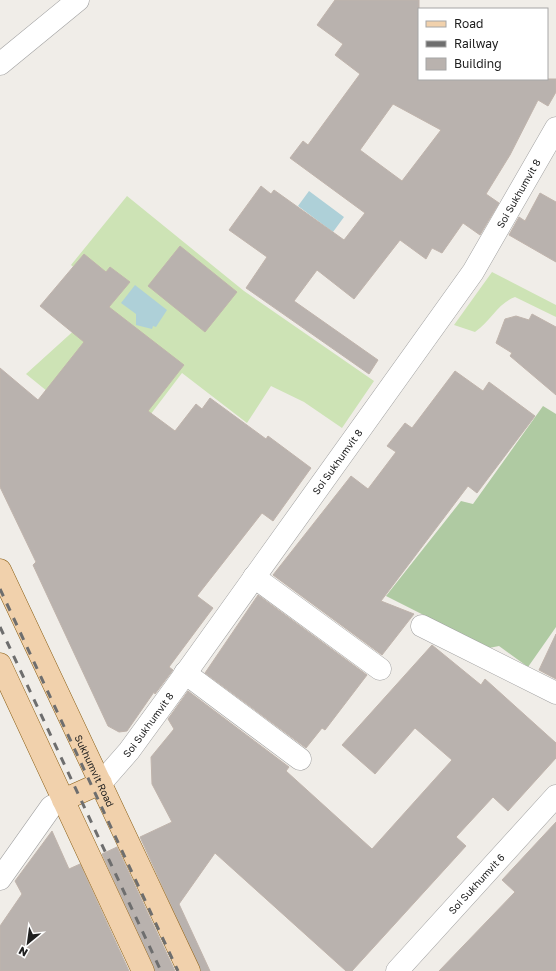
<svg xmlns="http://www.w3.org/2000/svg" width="556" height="971" font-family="'Golos Text',sans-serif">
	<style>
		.grass { fill: #cde3b5 }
		.forest { fill: #afcaa2 }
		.water { fill: #aed0d8 }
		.building { fill: #b9b2ae; stroke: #c0b4ac; fill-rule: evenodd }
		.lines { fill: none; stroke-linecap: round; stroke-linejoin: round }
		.minor-casing { stroke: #a1a1a1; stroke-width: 23 }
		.major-casing { stroke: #8a5e13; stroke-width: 23 }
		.minor { stroke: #fff; stroke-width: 22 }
		.major { stroke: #f1d1ac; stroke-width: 22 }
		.rail { stroke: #6e6e6e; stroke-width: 3; stroke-dasharray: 8 8; stroke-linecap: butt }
		.labels { text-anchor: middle; stroke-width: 3; stroke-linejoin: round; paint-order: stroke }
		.street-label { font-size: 10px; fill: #202020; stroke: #fff }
	</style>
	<rect width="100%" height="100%" fill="#f0ede8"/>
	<path class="grass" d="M127,196l117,95 130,90 -32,47 -38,-26 -33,-16 -24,37 -65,-50 -60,79 -96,-78 84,-76 -39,-33z
		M492,272l64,33v12l-41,-20c-17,6 -24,24 -40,35l-21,-7z"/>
	<path class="forest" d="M543,406l13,8v213l-28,40 -29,-21 -10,2 -103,-52 75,-95 12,3z"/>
	<path class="water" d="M309,191l35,26 -11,15 -35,-26z
		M135,285l32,25 -11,17 -3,-1 -1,3 -16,-4v-11l-15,-11z"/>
	<path class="building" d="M335,0h84v79h137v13l-8,14 -10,-6 -28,55 -24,39 13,9 -19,32 -17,-12 -21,30 -10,-5 -6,11 -26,-19 -46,59 -37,-29 -23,31 84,59 -9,14 -123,-86 21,-31 -38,-27 32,-44 10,8 3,-4 70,50 21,-27 -75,-55 13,-17 5,4 52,-71 -25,-19 8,-11 -26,-19zM393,104l48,26 -39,51 -42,-31z
		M540,193l16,9v60l-47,-27 10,-18 6,4z
		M180,246l57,46 -32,40 -57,-46z
		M84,254l22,18 4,-5 20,15 -21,25 75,58 -36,46 27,20 21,-27 6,5 8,-11 56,41 2,-3 43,32 -38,53 -11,-8 -65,83 16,12 -44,59 4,3 -18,24 -1,-2 -27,39 -8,1 -11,-6 -75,-161 3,-3 -36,-75v-119l38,32 46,-58 -44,-36z
		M532,314l24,13v68l-46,-39 2,-3 -16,-10 9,-24 11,-3 13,4z
		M455,371l28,20 6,-9 46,34 -58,77 -9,-7 -87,115 33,13 -32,41 -109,-80 78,-99 17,13 28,-37 -9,-6 18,-23 7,5z
		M258,595l109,80 -42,55 -3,-2 -16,20 -101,-75z
		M556,634v45l-17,-9z
		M432,645l49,40 4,-6 71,64v15l-48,53 -15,-14 -37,40 10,9 -114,125h-6l-131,-118 -36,51 31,67h-9l-61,-134 32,-15 -20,-38 -1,-27 23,-28 -6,-10 20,-28 101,76 -3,4 86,78 80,-89 -37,-32 -40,46 -33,-29z
		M556,822v149h-117l76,-79 -13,-12z
		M52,831l17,38 11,-5 49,107h-129v-45l22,-32 -7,-13z
		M117,847l58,124h-20l-53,-117z"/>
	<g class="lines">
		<g class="minor-casing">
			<g id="minor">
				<path d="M0,64l78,-64"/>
				<path d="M254,577l126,92"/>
				<path d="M422,626l134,67"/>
				<path d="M185,673l115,86"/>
				<path id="s1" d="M101,783l28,-32 46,-63 298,-416 83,-144"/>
				<path d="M0,879l51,-72 12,-7"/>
				<path id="s2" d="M397,971l159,-175"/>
			</g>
		</g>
		<g class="major-casing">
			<g id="major">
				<path id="s3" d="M0,570l189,401"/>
				<path d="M0,664l143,307"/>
				<path d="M63,800l38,-17"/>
			</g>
		</g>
		<use href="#minor" class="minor"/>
		<use href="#major" class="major"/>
		<path class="rail" d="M0,589l178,382
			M0,627l161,344"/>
	</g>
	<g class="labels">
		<g class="street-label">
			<text dy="4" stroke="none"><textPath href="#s1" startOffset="723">Soi Sukhumvit 8</textPath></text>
			<text dy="4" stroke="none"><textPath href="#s1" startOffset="399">Soi Sukhumvit 8</textPath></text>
			<text dy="4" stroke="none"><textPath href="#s1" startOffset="75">Soi Sukhumvit 8</textPath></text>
			<text dy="4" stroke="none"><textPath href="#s3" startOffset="222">Sukhumvit Road</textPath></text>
			<text dy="4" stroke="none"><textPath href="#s2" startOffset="118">Soi Sukhumvit 6</textPath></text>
		</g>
	</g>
	<rect x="418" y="8" width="130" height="72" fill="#ffffff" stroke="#a6a6a6"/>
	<rect x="426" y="21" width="20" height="6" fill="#f1d1ac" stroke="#a6a6a6"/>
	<text x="454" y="28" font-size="12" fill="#202020">Road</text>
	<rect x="426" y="41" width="20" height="6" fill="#6e6e6e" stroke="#a6a6a6"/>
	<text x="454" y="48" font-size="12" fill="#202020">Railway</text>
	<rect x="426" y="58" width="20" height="12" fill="#b9b2ae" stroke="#a6a6a6"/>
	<text x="454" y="68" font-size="12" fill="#202020">Building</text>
	<g transform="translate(28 943) rotate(209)" stroke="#ffffff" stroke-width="3" paint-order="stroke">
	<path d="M0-3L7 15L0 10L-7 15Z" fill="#202020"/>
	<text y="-6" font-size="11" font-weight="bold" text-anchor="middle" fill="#202020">N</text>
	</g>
</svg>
